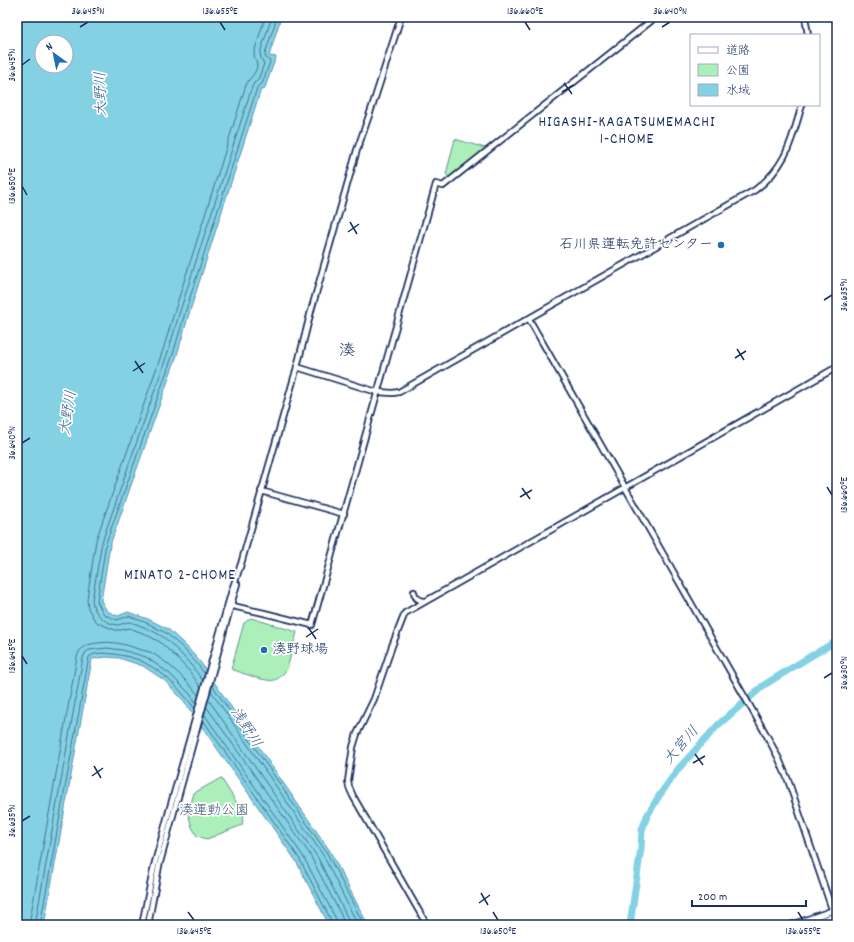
<svg xmlns="http://www.w3.org/2000/svg" width="854" height="942" font-family="Dekko,'Klee One',sans-serif">
  <style>
    .green { fill: #abf0ba; stroke: #63908c }
    .water { fill: #83d1e2; stroke: #5990ad; fill-rule: evenodd }
    .lines { fill: none; stroke-linecap: round; stroke-linejoin: round }
    .shore { stroke: #457093; stroke-width: 1 }
    .river { stroke: #83d1e2; stroke-width: 7 }
    .tertiary-casing { stroke: #1b2f5e; stroke-width: 8 }
    .secondary-casing { stroke: #1b2f5e; stroke-width: 8 }
    .tertiary { stroke: #fff; stroke-width: 4.5 }
    .secondary { stroke: #fff; stroke-width: 5 }
    .ticks { fill: none; stroke: #1b2f5e; stroke-width: 1.5 }
    .poi-dot { fill: #1f6fb2; stroke: #fff; stroke-width: 1.5 }
    .labels { text-anchor: middle; dominant-baseline: central; stroke-width: 3.5; stroke-linejoin: round; paint-order: stroke }
    .poi-label { font-size: 14px; fill: #1b2f5e; stroke: #fff; text-anchor: end }
    .park-label { font-size: 14px; fill: #3f5f75; stroke: #fff }
    .water-label { font-size: 15px; font-style: italic; fill: #3a6086; stroke: #fff }
    .neighbourhood-label { font-size: 15px; letter-spacing: 1px; fill: #1b2f5e; stroke: #fff }
    .quarter-label { font-size: 16px; fill: #1b2f5e; stroke: #fff }
    .neatline { fill: none; stroke: #1b2f5e; stroke-width: 1.5 }
    .ticks-label { font-size: 10px; text-anchor: middle; fill: #1b2f5e }
  </style>
  <rect width="100%" height="100%" fill="#fff"/>
  <filter id="ink" filterUnits="userSpaceOnUse"><feTurbulence type="fractalNoise" baseFrequency=".025" numOctaves="2"/><feDisplacementMap in="SourceGraphic" scale="8" xChannelSelector="R" yChannelSelector="G"/><feConvolveMatrix kernelMatrix="1 2 1 2 8 2 1 2 1" color-interpolation-filters="sRGB"/></filter>
  <g filter="url(#ink)">
    <g class="green">
      <path d="M455 139 485 148V150L449 178 446 174Z"/>
      <path d="M251 618 297 632 287 669C284 673 280 678 275 680 267 683 240 672 231 669L244 623Z"/>
      <path d="M221 778 244 814 242 825 207 839 197 836 192 827 188 814 194 793Z"/>
    </g>
    <path class="water" d="M17 17H281L269 56 276 57 264 90 261 89 189 314 177 355 110 545 101 601 107 611 118 616 128 612 148 619 168 629 186 646 201 663 330 851 368 925H329L296 861 183 700 164 680 143 666 119 658 106 657 92 659 44 925H17ZM42 42H66V66H42Z"/>
    <g class="lines">
      <g class="shore">
        <path d="M205 674 198 665 184 649 166 633 147 623 129 616 117 620 105 615 103 613 97 601 106 543 173 354 185 313 257 88 258 86 262 84 270 62 269 60 266 58 265 54 277 17"/>
        <path d="M203 681C194 668 184 656 172 645 169 642 166 639 163 637 158 633 134 622 129 622 125 622 121 625 117 625 104 623 93 613 92 600L102 542 168 352 180 311 252 87 254 83 258 80 264 64 261 58 260 53 272 17"/>
        <path d="M212 685 327 853 364 925"/>
        <path d="M201 688 190 672 176 657 160 642 143 633 129 628 121 630H115L98 623 94 619 88 608 87 599 96 540 163 350 175 310 246 85C249 78 257 73 257 65 257 61 254 59 254 53L265 17"/>
        <path d="M211 691 323 855 358 925"/>
        <path d="M208 699 318 858 351 925"/>
        <path d="M206 706 309 853 342 917 343 925"/>
        <path d="M204 714 303 856 336 919 337 925"/>
        <path d="M203 720 299 858 332 922V925"/>
        <path d="M29 925 77 657C80 646 88 644 98 643 112 641 125 644 138 649 142 650 146 651 150 652 167 661 187 680 199 696"/>
        <path d="M35 925 83 658 85 653 89 650 107 648 122 650 146 657 170 674 190 694 196 703"/>
        <path d="M40 925 89 657C94 652 105 653 113 654 122 655 137 658 145 663 165 673 182 691 195 709"/>
      </g>
      <path class="river" d="M630 925 641 848 642 830 647 816 659 796 679 768 718 725 764 685 811 656 837 641"/>
      <g class="tertiary-casing">
        <g id="tertiary">
          <path d="M805 17 808 35"/>
          <path d="M529 319 767 736 779 759 788 780 837 924"/>
          <path d="M297 367 377 392 393 393 399 392 755 190C787 166 791 141 802 105"/>
          <path d="M261 491 344 514"/>
          <path d="M414 592C415 598 419 601 425 601"/>
          <path d="M228 605 264 613 312 625 436 184 443 186 656 17"/>
          <path d="M142 925 154 866 171 804 232 590 241 564 297 367 311 311 357 150 372 107 401 17"/>
          <path d="M148 925 159 866 231 605 237 584"/>
          <path d="M427 925 353 796 349 787 348 781 353 747 357 734 374 699 392 646 405 613 837 367"/>
        </g>
      </g>
      <g class="secondary-casing">
        <g id="secondary">
          <path d="M791 925 837 909"/>
          <path d="M808 925 837 915"/>
        </g>
      </g>
      <use href="#tertiary" class="tertiary"/>
      <use href="#secondary" class="secondary"/>
    </g>
  </g>
  <path class="ticks" d="M220 22 225 30M525 22 530 30M80 27 88 22M662 27 670 22M22 65 30 59M564 83 572 94M562 92 574 85M22 186 27 195M350 222 357 234M348 232 359 224M824 300 832 295M737 349 744 360M735 358 746 351M135 361 143 373M133 371 145 363M22 443 30 438M827 487 832 495M522 488 530 499M520 497 532 490M308 627 316 639M306 637 318 629M22 656 27 664M824 678 832 673M695 754 703 765M693 763 705 756M94 766 101 778M92 776 103 768M22 821 30 816M481 893 488 905M479 903 490 895M188 912 194 920M493 912 498 920M798 912 803 920"/>
  <g class="poi-dot">
    <circle cx="721" cy="245" r="4"/>
    <circle cx="264" cy="650" r="4"/>
  </g>
  <g class="labels">
    <g class="poi-label">
      <text x="713" y="245">石川県運転免許センター</text>
      <text x="272" y="650" text-anchor="start">湊野球場</text>
    </g>
    <g class="park-label">
      <text x="214" y="811">湊運動公園</text>
    </g>
    <g class="water-label">
      <text transform="translate(102 94) rotate(-91)">大野川</text>
      <text transform="translate(69 413) rotate(-81)">大野川</text>
      <text transform="translate(245 728) rotate(57)">浅野川</text>
      <text transform="translate(682 746) rotate(-49)">大宮川</text>
    </g>
    <g class="neighbourhood-label">
      <text x="627" y="123">HIGASHI-KAGATSUMEMACHI<tspan x="627" dy="17">1-CHOME</tspan></text>
      <text x="180" y="576">MINATO 2-CHOME</text>
    </g>
    <g class="quarter-label">
      <text x="347" y="351">湊</text>
    </g>
  </g>
  <rect width="854" height="942" fill="none" stroke="#fff" stroke-width="44"/>
  <rect x="690" y="34" width="130" height="72" fill="#ffffff" stroke="#a4acbf"/>
  <rect x="698" y="47" width="20" height="6" fill="#ffffff" stroke="#a4acbf"/>
  <text x="726" y="54" font-size="12" fill="#1b2f5e">道路</text>
  <rect x="698" y="64" width="20" height="12" fill="#abf0ba" stroke="#a4acbf"/>
  <text x="726" y="74" font-size="12" fill="#1b2f5e">公園</text>
  <rect x="698" y="84" width="20" height="12" fill="#83d1e2" stroke="#a4acbf"/>
  <text x="726" y="94" font-size="12" fill="#1b2f5e">水域</text>
  <g transform="translate(54 54) rotate(327)"><circle r="19" fill="#ffffff" stroke="#a4acbf"/>
  <path d="M0-3L7 15L0 10L-7 15Z" fill="#1f6fb2"/>
  <text y="-6" font-size="11" font-weight="bold" text-anchor="middle" fill="#1b2f5e">N</text>
  </g>
  <path d="M692 900v6h114v-6" fill="none" stroke="#1b2f5e" stroke-width="2"/>
  <text x="698" y="900" font-size="12" fill="#1b2f5e" stroke="#ffffff" stroke-width="3" paint-order="stroke">200 m</text>
  <rect x="22" y="22" width="810" height="898" class="neatline"/>
  <g class="ticks-label">
    <text x="88" y="14">36.645°N</text>
    <text x="220" y="14">136.655°E</text>
    <text x="525" y="14">136.660°E</text>
    <text x="670" y="14">36.640°N</text>
    <text transform="translate(11 65) rotate(-90)" y="4">36.645°N</text>
    <text transform="translate(11 186) rotate(-90)" y="4">136.650°E</text>
    <text transform="translate(843 295) rotate(-90)" y="4">36.635°N</text>
    <text transform="translate(11 443) rotate(-90)" y="4">36.640°N</text>
    <text transform="translate(843 495) rotate(-90)" y="4">136.660°E</text>
    <text transform="translate(11 656) rotate(-90)" y="4">136.645°E</text>
    <text transform="translate(843 673) rotate(-90)" y="4">36.630°N</text>
    <text transform="translate(11 821) rotate(-90)" y="4">36.635°N</text>
    <text x="194" y="934">136.645°E</text>
    <text x="498" y="934">136.650°E</text>
    <text x="803" y="934">136.655°E</text>
  </g>
</svg>
